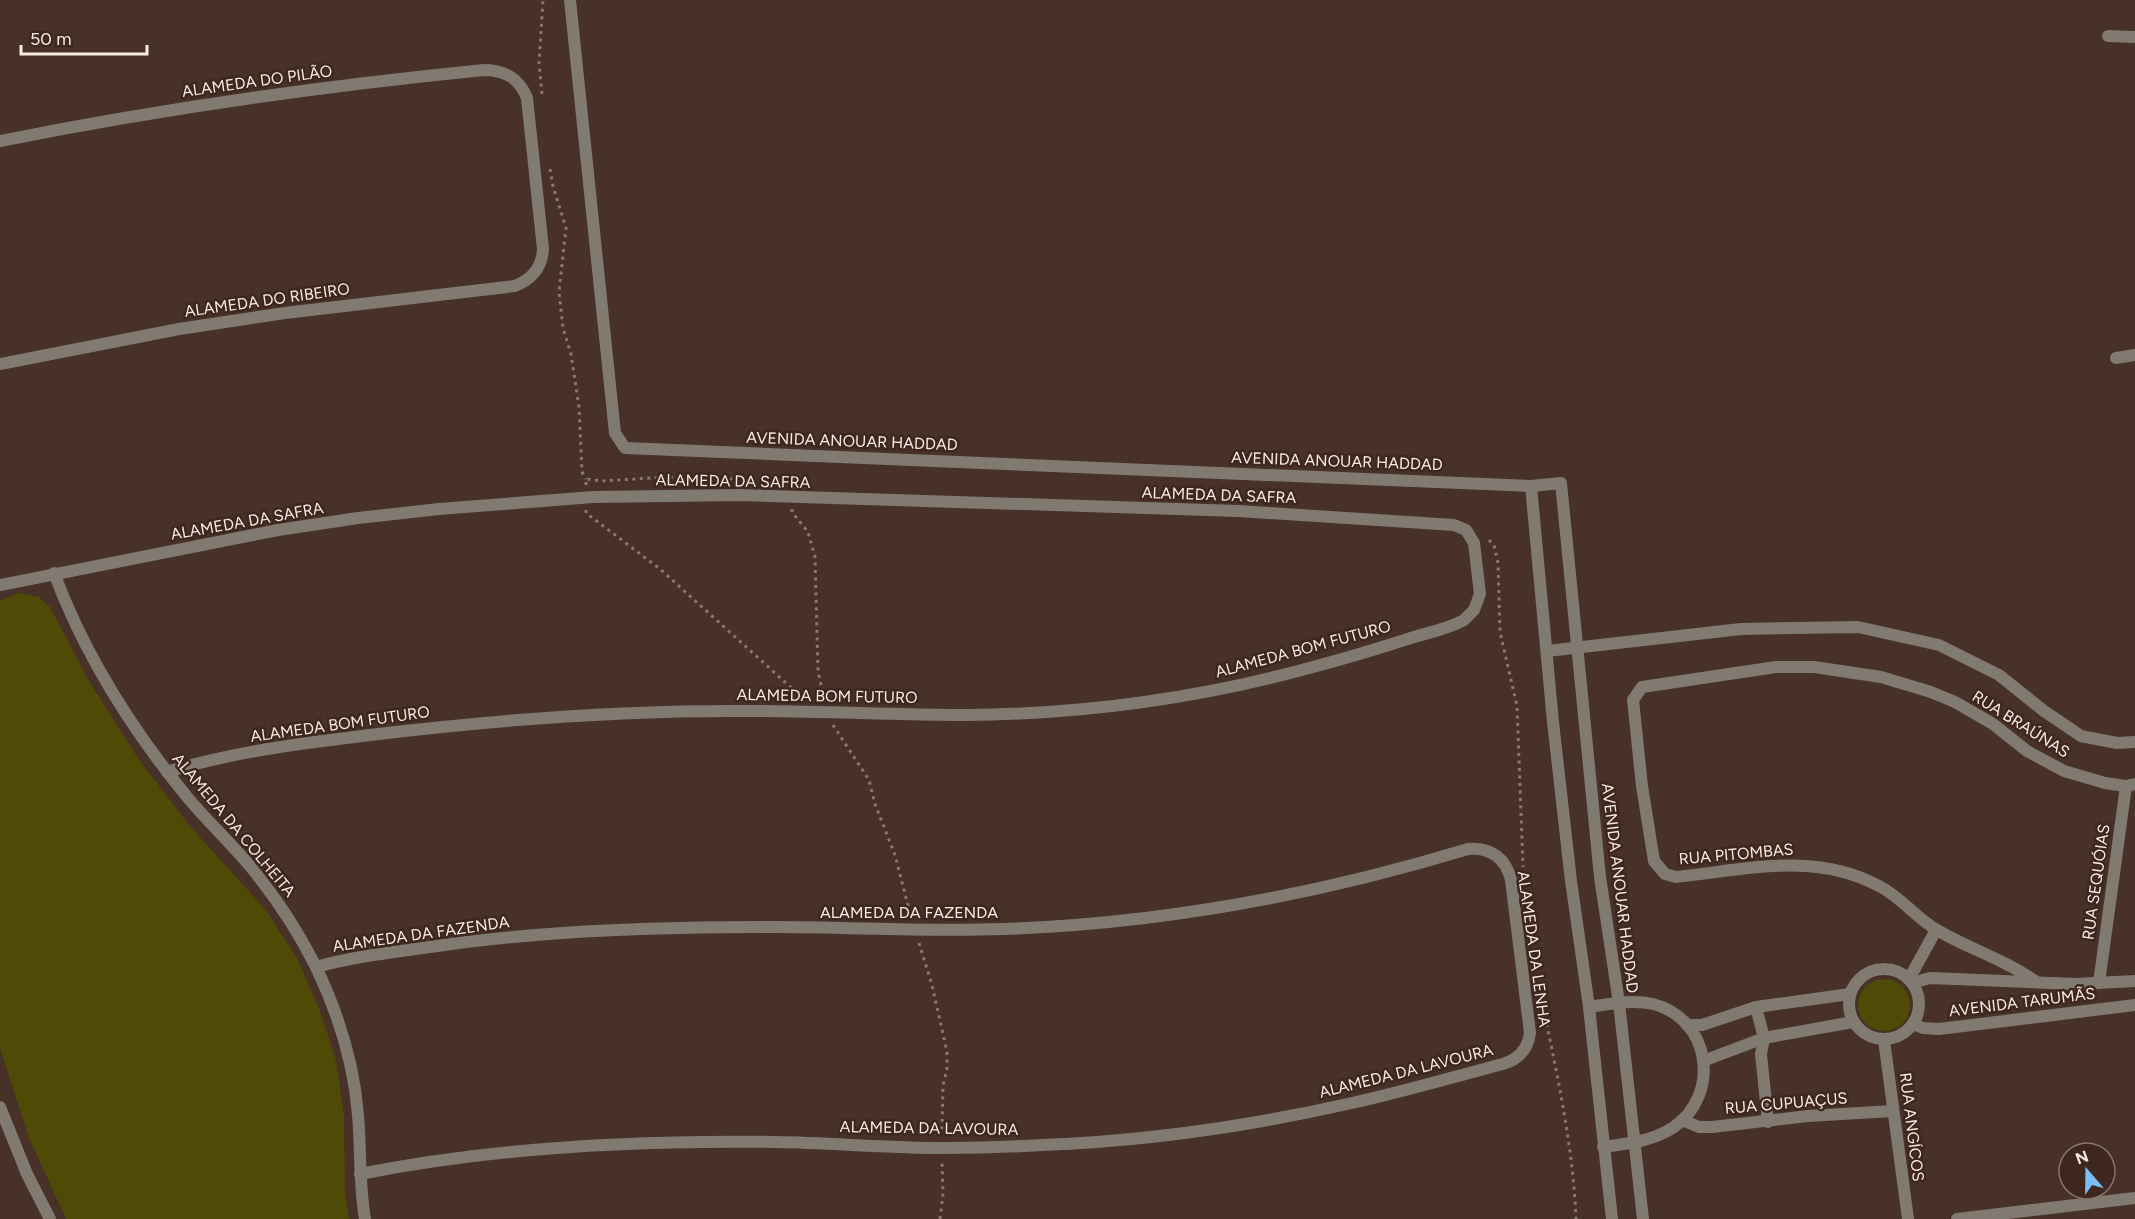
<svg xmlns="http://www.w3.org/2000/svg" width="2135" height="1219" font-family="Figtree,sans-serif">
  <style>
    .green { fill: #4f4a05 }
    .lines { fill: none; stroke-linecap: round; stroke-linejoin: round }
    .path { stroke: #8c7870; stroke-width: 3; stroke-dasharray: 3 4.5; stroke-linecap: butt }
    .street { stroke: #817a71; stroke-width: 12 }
    .labels { text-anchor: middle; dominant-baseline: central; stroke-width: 5; stroke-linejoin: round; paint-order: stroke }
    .street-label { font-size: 16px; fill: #fbebe6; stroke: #3d271e }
  </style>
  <rect width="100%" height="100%" fill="#473128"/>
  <g class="green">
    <path d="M17 593 39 597 50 607 89 681 138 758 189 825 265 909 296 956 319 1008 336 1060 344 1115 345 1191 349 1219H66L29 1138 0 1048V601Z"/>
    <circle cx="1884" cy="1005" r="26"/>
  </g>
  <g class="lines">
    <g class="path">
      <path d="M542 94 539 63 543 0"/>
      <path d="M550 169 553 186 566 228 559 292 563 328 571 354 579 407 582 472 586 479"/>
      <path d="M586 485V479L602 481 668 477 732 479"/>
      <path d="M792 509V512L808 532 815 557 818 671 824 699"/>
      <path d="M586 510V513L660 569 796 692 806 698"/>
      <path d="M1489 540 1494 545 1498 563 1500 632 1517 706 1523 867"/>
      <path d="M833 725 869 780 875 804 895 855 911 917"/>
      <path d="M919 943 932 985 947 1052V1069L943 1085 942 1133"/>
      <path d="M1542 1002C1557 1073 1573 1146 1576 1219"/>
      <path d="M940 1219 943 1194 942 1161"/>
    </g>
    <g class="street">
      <path d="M570 0 615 433 625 448 1531 486 1561 483 1600 877 1619 1003 1643 1219"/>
      <path d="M2108 36 2135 37"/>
      <path d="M0 141C160 109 322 86 484 70 505 70 519 78 527 98L543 249C542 268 532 279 515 286L285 313 179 329 0 364"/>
      <path d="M2116 358 2135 355"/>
      <path d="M1531 486 1553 722 1571 881 1589 1007 1612 1219"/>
      <path d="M54 573C85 656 132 730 188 798 207 821 230 842 249 865 275 896 298 931 316 967 338 1013 354 1064 358 1115 361 1150 359 1185 365 1219"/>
      <path d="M0 585 278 530 358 518 439 509 593 497 741 495 1238 511 1454 525 1466 530 1474 543 1480 594 1474 610 1464 620C1448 629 1430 632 1414 637 1380 648 1347 658 1313 667 1200 698 1083 714 967 715 895 715 822 711 749 711 629 710 507 719 387 733 314 742 238 750 167 772"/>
      <path d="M1547 651 1741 629 1858 627 1939 645 1999 675 2044 711 2081 736 2117 743 2135 742"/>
      <path d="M316 967C355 956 396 952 437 946 548 930 662 927 775 927 851 927 927 932 1003 929 1161 924 1316 895 1468 849 1490 847 1506 858 1511 880L1530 1033C1528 1049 1519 1059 1503 1064 1453 1077 1402 1092 1352 1103 1250 1126 1146 1141 1042 1145 1009 1147 976 1148 943 1148 888 1148 832 1143 776 1142 639 1140 495 1147 360 1174"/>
      <circle cx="1884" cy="1004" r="35"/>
      <path d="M1909 979 1936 930"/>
      <path d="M2035 981C2004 959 1969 949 1937 930 1916 918 1901 897 1879 886 1815 851 1745 870 1676 877L1665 874 1654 861 1642 786 1633 700 1642 687 1776 667H1814L1881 677 1931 692 1955 702 1993 724 2027 751 2064 771 2105 783 2126 786 2135 784"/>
      <path d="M1912 983 1930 978 2075 984 2135 981"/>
      <path d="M2099 983 2126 786"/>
      <path d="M1589 1007C1609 1004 1633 999 1653 1004 1711 1019 1721 1094 1674 1127 1653 1141 1627 1144 1603 1147"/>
      <path d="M1756 1007 1764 1038 1761 1054 1768 1122"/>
      <path d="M1913 1024 1923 1028 1939 1029 2135 1005"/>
      <path d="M1687 1025H1702L1756 1007 1850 994"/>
      <path d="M1884 1040 1908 1219"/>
      <path d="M1703 1061 1764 1038 1853 1022"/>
      <path d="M0 1107 27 1174 50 1219"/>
      <path d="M1682 1120 1699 1127H1712L1808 1116 1893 1111"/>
      <path d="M1957 1219 2135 1198"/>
    </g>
  </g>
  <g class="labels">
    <g class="street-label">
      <text transform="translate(257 81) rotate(-8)">ALAMEDA DO PILÃO</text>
      <text transform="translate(267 300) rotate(-8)">ALAMEDA DO RIBEIRO</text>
      <text transform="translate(852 441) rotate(2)">AVENIDA ANOUAR HADDAD</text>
      <text transform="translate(1337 461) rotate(2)">AVENIDA ANOUAR HADDAD</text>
      <text transform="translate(733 481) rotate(1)">ALAMEDA DA SAFRA</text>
      <text transform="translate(1219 495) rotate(2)">ALAMEDA DA SAFRA</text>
      <text transform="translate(247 521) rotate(-10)">ALAMEDA DA SAFRA</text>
      <text transform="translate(1303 649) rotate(-15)">ALAMEDA BOM FUTURO</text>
      <text transform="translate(827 696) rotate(1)">ALAMEDA BOM FUTURO</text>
      <text transform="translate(340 724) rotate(-8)">ALAMEDA BOM FUTURO</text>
      <text transform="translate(2021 724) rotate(32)">RUA BRAÚNAS</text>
      <text transform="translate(234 825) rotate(50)">ALAMEDA DA COLHEITA</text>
      <text transform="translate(1736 854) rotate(-5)">RUA PITOMBAS</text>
      <text transform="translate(2096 882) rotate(-82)">RUA SEQUÓIAS</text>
      <text transform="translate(1620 888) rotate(83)">AVENIDA ANOUAR HADDAD</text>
      <text x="909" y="912">ALAMEDA DA FAZENDA</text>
      <text transform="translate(421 934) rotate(-8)">ALAMEDA DA FAZENDA</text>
      <text transform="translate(1534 949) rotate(82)">ALAMEDA DA LENHA</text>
      <text transform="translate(2022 1002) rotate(-7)">AVENIDA TARUMÃS</text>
      <text transform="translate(1406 1071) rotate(-14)">ALAMEDA DA LAVOURA</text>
      <text transform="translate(1786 1103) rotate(-5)">RUA CUPUAÇUS</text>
      <text transform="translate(1912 1127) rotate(83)">RUA ANGÍCOS</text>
      <text transform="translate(929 1128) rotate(1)">ALAMEDA DA LAVOURA</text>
    </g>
  </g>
  <g transform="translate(2087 1171) rotate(340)"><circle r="28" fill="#3d271e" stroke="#89756e" stroke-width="1.5"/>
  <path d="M0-4.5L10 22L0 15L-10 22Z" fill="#7cbef9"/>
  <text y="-9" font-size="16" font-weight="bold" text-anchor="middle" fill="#fbebe6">N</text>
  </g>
  <path d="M21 45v9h126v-9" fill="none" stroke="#fbebe6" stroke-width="3"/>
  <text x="30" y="45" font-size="18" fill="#fbebe6" stroke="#3d271e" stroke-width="4.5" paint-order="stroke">50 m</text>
</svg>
